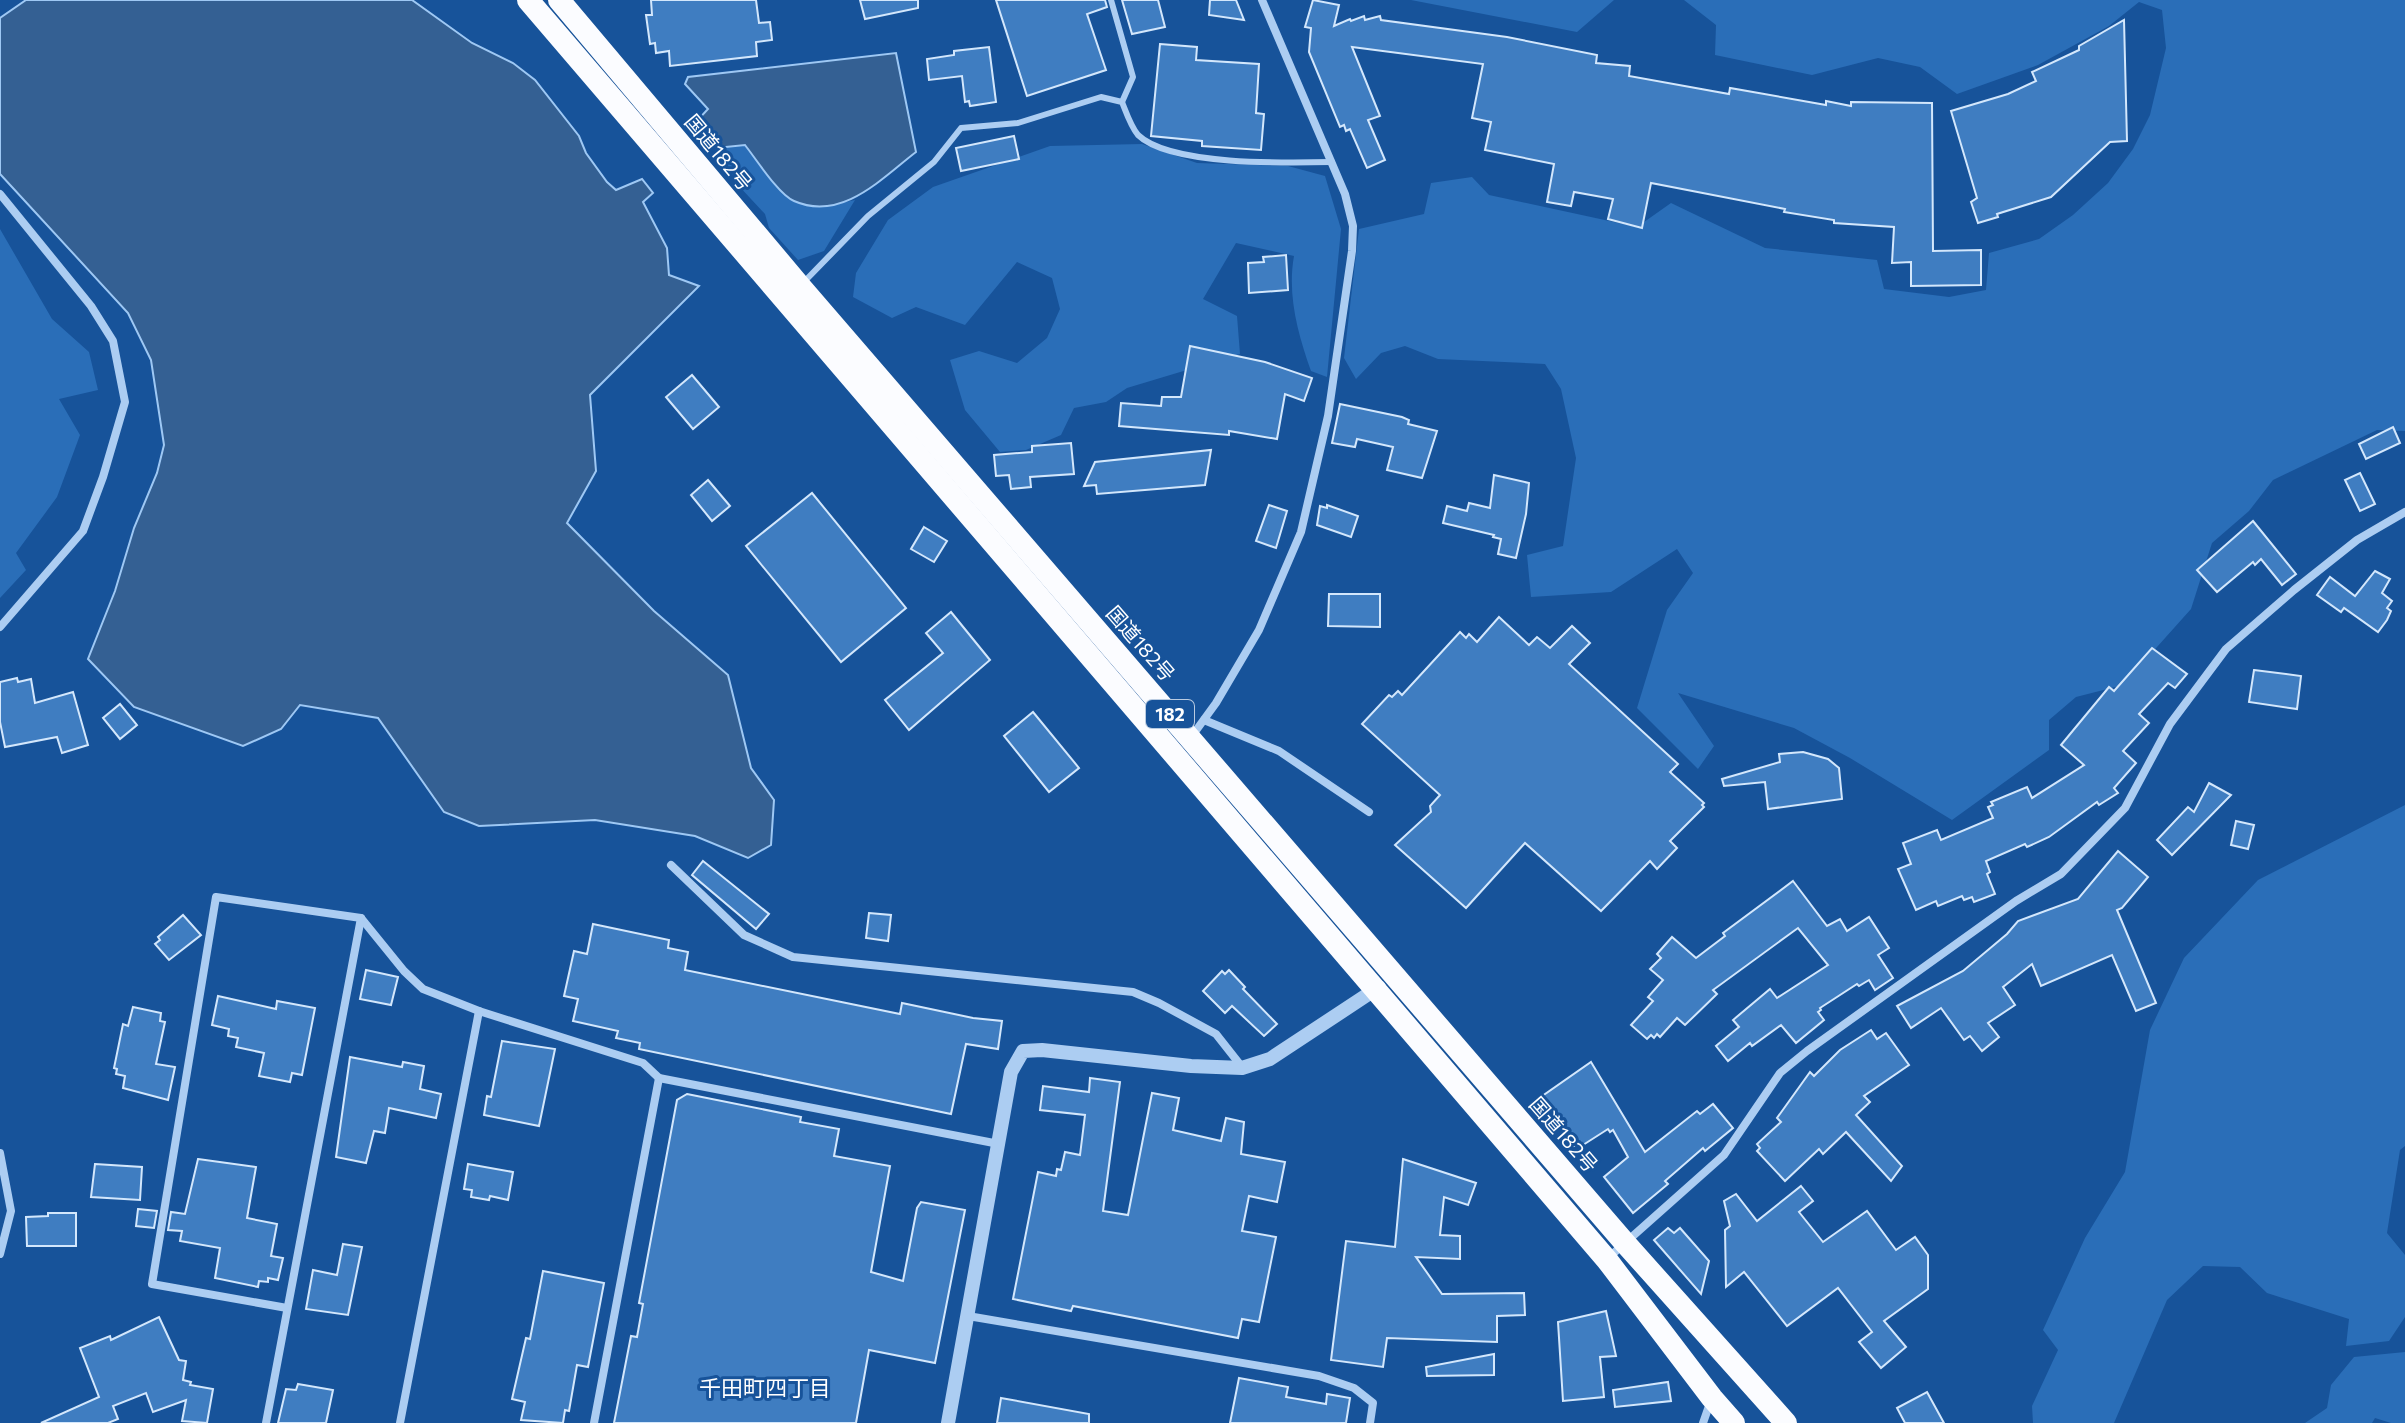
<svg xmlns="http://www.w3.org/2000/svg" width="2405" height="1423" font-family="Commissioner,'Noto Sans JP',sans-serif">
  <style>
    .green { fill: #2a6eb8 }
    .water { fill: #346093; stroke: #9ec8f4; stroke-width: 2 }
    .building { fill: #3f7dc1; stroke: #d3e7fc; stroke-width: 2 }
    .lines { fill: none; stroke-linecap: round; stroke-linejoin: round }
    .service { stroke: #accdf2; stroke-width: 6 }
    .minor { stroke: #accdf2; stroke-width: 8 }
    .tertiary { stroke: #accdf2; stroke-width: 14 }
    .trunk { stroke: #fbfcff; stroke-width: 22 }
    .labels { text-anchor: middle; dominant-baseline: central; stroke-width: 6; stroke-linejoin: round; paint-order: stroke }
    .shield { fill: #17539a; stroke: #b9cbe1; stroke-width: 2 }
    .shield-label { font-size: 18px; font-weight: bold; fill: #fff }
    .street-label { font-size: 20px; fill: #fff; stroke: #17539a }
    .neighbourhood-label { font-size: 22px; fill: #fff; stroke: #17539a }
  </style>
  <rect width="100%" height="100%" fill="#17539a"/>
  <g class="green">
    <path d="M1411 0H1614L1577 32Z"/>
    <path d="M1684 0H2405V431L2377 430 2273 480 2249 511 2212 543 2191 609 2123 685 2076 697 2049 720V750L1952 820 1850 758 1794 728 1678 693 1714 746 1698 769 1637 708 1667 610 1693 573 1677 549 1611 592 1531 597 1527 555 1563 546 1576 458 1561 389 1545 364 1438 359 1405 346 1381 353 1356 379 1344 358 1359 229 1424 214 1431 183 1472 177 1489 195 1637 227 1671 203 1765 248 1877 260 1884 289 1949 297 1986 290 1989 253 2039 239 2073 215 2108 183 2133 149 2150 115 2166 48 2162 10 2139 2 2109 26 2038 65 1957 94 1920 67 1878 58 1812 75 1715 55 1716 25Z"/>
    <path d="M1142 144 1197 163 1288 166 1325 176 1341 229 1327 377 1311 371C1298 334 1287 295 1294 256L1236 243 1203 299 1237 316 1240 354 1127 388 1106 402 1074 408 1061 435 1026 450 1000 452 965 410 950 360 979 351 1017 363 1047 338 1060 309 1052 278 1017 262 965 325 916 307 892 318 853 297 856 273 888 220 933 187 1050 146Z"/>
    <path d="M745 145C779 187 795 215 855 200L824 251 798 260 769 228 765 214 725 171 715 151 716 148Z"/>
    <path d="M0 229 52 319 89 352 98 390 59 399 80 435 57 497 16 553 26 570 0 598Z"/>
    <path d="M2405 805V1146L2400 1150 2387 1233 2405 1255V1317L2389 1341 2346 1346 2349 1319 2267 1293 2240 1267 2203 1266 2167 1300 2114 1423H2033L2032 1406 2058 1350 2043 1330 2085 1238 2125 1172 2150 1030 2184 958 2258 880Z"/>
    <path d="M2405 1352V1423H2391L2375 1418 2372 1423H2305L2327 1408 2331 1385 2354 1357Z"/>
  </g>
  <g class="water">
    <path d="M26 0H412L472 43 513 63 535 80 579 136 586 153 607 182 616 190 642 179 653 193 643 202 667 248 669 275 699 286 590 395 596 471 567 523 654 611 728 675 751 768 774 800 771 845 748 858 695 836 595 820 479 826 444 812 378 718 300 705 281 729 243 746 134 707 88 659 115 591 134 528 157 473 164 445 151 360 128 313 0 174V18Z"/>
    <path d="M896 53 916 152C882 178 842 222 794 201 779 195 756 159 745 145L716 148 695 123 708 109 685 84 688 77Z"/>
  </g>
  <g class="building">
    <path d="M651 0H756L759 23 770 22 772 40 756 42 757 56 670 66 669 51 656 53 655 43 650 44 646 15H652Z"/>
    <path d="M860 0H918V8L865 19Z"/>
    <path d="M996 0H1105L1107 7 1087 14 1106 70 1027 96Z"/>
    <path d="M1122 0H1158L1165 27 1132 34Z"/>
    <path d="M1210 0H1236L1244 20 1209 15Z"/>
    <path d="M1313 0 1339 5 1334 26 1350 19 1351 21 1364 16 1365 20 1380 16 1381 20 1507 37 1597 55 1596 63 1630 66 1629 76 1729 94 1730 88 1826 105V101L1851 106V102L1932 103 1933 251 1981 250V285L1911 286V262L1892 263 1894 227 1834 223V220L1784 212 1785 209 1651 183 1642 228 1608 219 1613 199 1574 192 1571 206 1547 202 1554 164 1485 150 1491 122 1472 118 1483 64 1352 47 1380 116 1368 120 1385 160 1367 168 1350 129 1346 131 1344 125 1340 127 1309 52 1311 28 1305 27Z"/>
    <path d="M2124 20 2127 141 2110 142 2051 197 1997 214 1998 217 1978 223 1971 202 1977 198 1951 111 2008 94 2036 81 2032 72 2079 50V46Z"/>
    <path d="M1160 44 1197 47 1196 60 1259 64 1256 113 1264 114 1261 150 1202 146V141L1151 136Z"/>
    <path d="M989 47 996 102 970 106 969 101 965 102 962 76 929 80 927 59 954 55V51Z"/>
    <path d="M1014 136 1019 159 961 171 956 148Z"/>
    <path d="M1286 255 1288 290 1249 293 1248 263 1264 262 1263 257Z"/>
    <path d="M1190 346 1265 362 1312 378 1304 401 1285 394 1277 439 1229 431V435L1119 426 1121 403 1161 406 1162 397H1181Z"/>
    <path d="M692 375 719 407 693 429 666 397Z"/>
    <path d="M1340 404 1402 417 1409 420 1408 424 1437 431 1422 478 1387 470 1393 447 1357 439 1355 447 1332 443Z"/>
    <path d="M2393 427 2400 443 2366 459 2359 444Z"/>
    <path d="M1071 443 1074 474 1030 477 1031 487 1011 489 1009 475 996 476 994 455 1032 452V446Z"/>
    <path d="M1211 450 1205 485 1097 494 1096 485 1084 486 1095 462Z"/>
    <path d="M2360 473 2375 504 2360 511 2345 480Z"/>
    <path d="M1494 475 1529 483 1526 514 1516 558 1498 554 1501 539 1493 537 1494 535 1443 523 1447 506 1467 511 1469 503 1490 508Z"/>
    <path d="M708 480 730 506 712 521 691 495Z"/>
    <path d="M812 493 906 608 841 662 746 546Z"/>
    <path d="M1269 505 1287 511 1276 548 1256 541Z"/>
    <path d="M1327 505 1358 516 1351 537 1317 525 1320 506 1327 508Z"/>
    <path d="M2253 521 2296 574 2282 585 2261 559 2255 565 2253 562 2217 592 2197 570Z"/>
    <path d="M924 527 947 541 934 562 911 549Z"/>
    <path d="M2375 571 2390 579 2382 593 2392 601 2387 608 2391 611 2387 620 2378 632 2344 608 2341 612 2317 595 2330 577 2355 596Z"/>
    <path d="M1329 594H1380V627L1328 626Z"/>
    <path d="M951 612 990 660 909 730 885 700 943 653 926 633Z"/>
    <path d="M1499 617 1529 645 1537 637 1550 648 1572 626 1590 643 1569 664 1678 764 1670 772 1704 803 1702 805 1704 807 1670 841 1677 848 1657 869 1650 861 1601 911 1525 843 1466 908 1395 845 1431 812 1430 806 1440 795 1362 724 1389 695 1392 697 1398 691 1402 695 1460 632 1466 638 1469 634 1477 642Z"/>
    <path d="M2152 648 2187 674 2175 688 2168 683 2139 714 2149 723 2123 751 2136 763 2114 788 2118 793 2099 805 2097 802 2049 837 2027 847 2025 844 1986 861 1990 872 1987 874 1995 894 1974 902 1972 897 1964 900 1962 896 1938 906 1936 901 1916 910 1898 869 1911 864 1903 843 1937 830 1941 840 1993 818 1988 807 1993 805 1991 802 2027 787 2032 798 2084 765 2061 745 2109 687 2114 691Z"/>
    <path d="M2254 670 2301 676 2297 709 2249 702Z"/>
    <path d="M17 678 18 682 31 679 35 703 73 692 88 745 62 753 57 737 5 747 0 722V682Z"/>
    <path d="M120 704 137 725 120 739 103 718Z"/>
    <path d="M1033 712 1079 768 1049 792 1004 736Z"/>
    <path d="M1803 752 1828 759 1839 768 1842 799 1768 809 1765 782 1724 786 1722 779 1780 762 1779 754Z"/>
    <path d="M2209 783 2231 795 2172 855 2157 840 2188 807 2194 812Z"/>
    <path d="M2236 821 2254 825 2248 849 2231 845Z"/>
    <path d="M2118 851 2148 877 2122 908 2117 910 2156 1003 2136 1011 2112 955 2041 986 2032 964 2003 987 2015 1005 1988 1023 1999 1037 1982 1051 1970 1036 1964 1040 1941 1008 1911 1028 1897 1006 1963 971 2007 934 2018 921 2078 899Z"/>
    <path d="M703 861 769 914 756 929 692 875Z"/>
    <path d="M1793 881 1827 926 1840 919 1847 931 1869 917 1889 948 1878 955 1893 978 1875 990 1869 980 1859 986 1857 984 1820 1008 1821 1010 1818 1012 1824 1020 1796 1043 1781 1025 1752 1046 1750 1043 1728 1061 1716 1046 1739 1027 1733 1020 1770 989 1777 998 1828 965 1798 928 1713 990 1717 994 1685 1025 1677 1018 1660 1037 1657 1034 1654 1038 1651 1035 1647 1039 1631 1025 1653 1001 1648 997 1663 980 1650 969 1661 958 1657 954 1672 937 1696 958 1725 936 1723 933Z"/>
    <path d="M869 913 891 915 888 941 866 938Z"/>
    <path d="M183 915 201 935 169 960 155 944 160 940 158 937Z"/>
    <path d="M593 924 669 940 668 948 688 952 685 970 900 1014 902 1003 973 1018 1002 1021 998 1049 966 1044 951 1114 639 1049 640 1043 616 1038 618 1031 573 1021 578 999 564 996 574 951 587 954Z"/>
    <path d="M366 970 398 977 391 1005 360 999Z"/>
    <path d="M1229 970 1245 987 1243 989 1277 1024 1264 1036 1232 1006 1225 1013 1203 991 1222 971 1225 974Z"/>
    <path d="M218 996 276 1009 277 1001 315 1008 302 1075 292 1073 290 1082 259 1076 264 1053 236 1047 238 1038 228 1036 229 1029 212 1025Z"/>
    <path d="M133 1007 161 1013 160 1021 165 1022 156 1064 175 1067 168 1100 123 1088 125 1076 116 1074 117 1069 114 1068 123 1024 128 1026Z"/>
    <path d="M1871 1030 1877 1039 1886 1033 1909 1065 1864 1096 1870 1102 1856 1115 1902 1166 1891 1181 1846 1132 1823 1154 1819 1149 1785 1181 1757 1151 1760 1148 1757 1144 1781 1122 1777 1118 1810 1072 1814 1076 1840 1050Z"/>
    <path d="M502 1041 555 1049 539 1126 484 1115 487 1096 491 1097Z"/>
    <path d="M350 1057 402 1067 403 1062 424 1066 420 1089 441 1094 436 1118 389 1108 385 1133 374 1131 366 1163 336 1157Z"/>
    <path d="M1591 1062 1645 1152 1697 1111 1700 1114 1713 1104 1733 1128 1705 1151 1703 1148 1665 1181 1668 1184 1633 1213 1604 1177 1628 1157 1613 1130 1610 1132 1608 1129 1583 1145 1581 1142 1574 1146 1538 1099Z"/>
    <path d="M1090 1078 1120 1082 1103 1211 1128 1215 1152 1093 1179 1098 1173 1130 1221 1141 1226 1118 1244 1122 1241 1154 1285 1162 1277 1202 1249 1196 1242 1231 1276 1237 1259 1322 1242 1319 1238 1338 1073 1306 1071 1311 1013 1299 1038 1172 1056 1176 1057 1169 1061 1170 1065 1152 1080 1155 1085 1115 1040 1110 1043 1086 1089 1092Z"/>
    <path d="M687 1094 801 1117 800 1122 839 1129 834 1156 890 1166 871 1272 903 1281 917 1208 921 1202 965 1210 935 1363 869 1350 856 1423H614L631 1336 637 1337 643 1304 639 1303 677 1100Z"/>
    <path d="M198 1159 256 1167 247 1218 277 1224 271 1256 283 1258 278 1280 268 1278V1282L259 1281 258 1287 215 1278 220 1248 180 1241 182 1231 168 1230 171 1212 185 1214Z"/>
    <path d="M1403 1159 1476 1183 1468 1205 1444 1197 1440 1235 1460 1236V1259L1416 1257 1442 1294 1524 1293 1525 1315 1497 1316V1342L1387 1338 1383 1367 1331 1360 1346 1241 1395 1247Z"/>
    <path d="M95 1164 142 1167 140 1200 91 1197Z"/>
    <path d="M468 1164 513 1172 508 1200 490 1196 489 1200 471 1197 472 1190 464 1189Z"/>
    <path d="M1801 1186 1813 1201 1799 1212 1823 1242 1867 1211 1896 1250 1915 1237 1928 1255V1289L1884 1321 1906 1347 1881 1368 1859 1342 1872 1332 1838 1288 1787 1326 1744 1272 1726 1287 1725 1230 1730 1226 1724 1201 1736 1194 1757 1221Z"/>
    <path d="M138 1209 157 1211 154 1228 136 1226Z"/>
    <path d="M48 1213H76V1246H27L26 1217 48 1216Z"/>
    <path d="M1668 1228 1674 1233 1680 1228 1709 1261 1701 1294 1654 1240Z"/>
    <path d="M343 1244 362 1247 348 1315 306 1309 313 1270 337 1275Z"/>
    <path d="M543 1271 604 1283 588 1367 577 1365 569 1411 565 1410 563 1423 521 1420 525 1402 512 1399 526 1338 530 1339Z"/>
    <path d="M1606 1311 1616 1356 1600 1357 1604 1397 1563 1401 1558 1322Z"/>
    <path d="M159 1317 179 1360 186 1361 183 1380 191 1382 190 1385 213 1389 207 1423 182 1421 186 1400 153 1412 146 1393 113 1406 118 1419 108 1423H41L99 1397 80 1348 110 1336 111 1340Z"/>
    <path d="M1494 1354V1375L1427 1376 1426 1367Z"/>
    <path d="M1239 1378 1288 1387 1286 1397 1326 1404 1327 1394 1350 1398 1346 1423H1230Z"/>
    <path d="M1668 1382 1671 1401 1615 1407 1613 1390Z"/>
    <path d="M298 1384 333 1390 326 1423H278L286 1389 296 1390Z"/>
    <path d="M1927 1392 1944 1423H1905L1897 1408Z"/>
    <path d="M1001 1398 1089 1414V1423H997Z"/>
  </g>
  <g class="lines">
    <g class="service">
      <path d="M1111 0 1133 77 1122 102"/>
      <path d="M802 284 868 216 934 162 961 128 1018 123 1101 97 1122 102C1126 112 1131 127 1138 135 1170 166 1288 163 1332 162"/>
    </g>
    <g class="minor">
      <path d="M0 194 91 306 113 341 125 402 103 477 83 531 0 627"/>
      <path d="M1204 720 1279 751 1369 812"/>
      <path d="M1192 736 1216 703 1259 630 1301 532 1328 416 1352 251 1353 226 1345 194 1262 0"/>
      <path d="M671 865 744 935 793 957 1133 992 1159 1003 1216 1034 1242 1067"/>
      <path d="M0 1153 11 1211 0 1254"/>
      <path d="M1607 1259 1724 1155 1780 1073 1807 1051 2016 901 2061 874 2125 808 2170 724 2226 649 2294 590 2357 540 2405 512"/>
      <path d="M287 1308 152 1284 216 897 361 918 404 971 423 989 479 1011 643 1063 659 1078 999 1144"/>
      <path d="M968 1316 1319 1376 1354 1388 1373 1403 1370 1423"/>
      <path d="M266 1423 361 918"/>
      <path d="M400 1423 479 1011"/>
      <path d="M594 1423 659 1078"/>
      <path d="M1703 1423 1710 1403"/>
    </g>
    <path class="tertiary" d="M948 1423 1011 1072 1023 1051 1042 1050 1191 1066 1242 1068 1270 1059 1379 987"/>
    <g class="trunk">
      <path d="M528 0 1607 1260 1712 1398 1734 1423"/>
      <path d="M559 0 800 286 1625 1243 1786 1423"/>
    </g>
  </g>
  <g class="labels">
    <rect class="shield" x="1146" y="700" width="48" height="28" rx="6"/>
    <g class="shield-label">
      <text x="1170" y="714">182</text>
    </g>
    <g class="street-label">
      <text transform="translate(719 152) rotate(50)">国道182号</text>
      <text transform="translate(1141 643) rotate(49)">国道182号</text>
      <text transform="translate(1564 1134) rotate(49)">国道182号</text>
    </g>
    <g class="neighbourhood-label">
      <text x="765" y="1387">千田町四丁目</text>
    </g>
  </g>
</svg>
